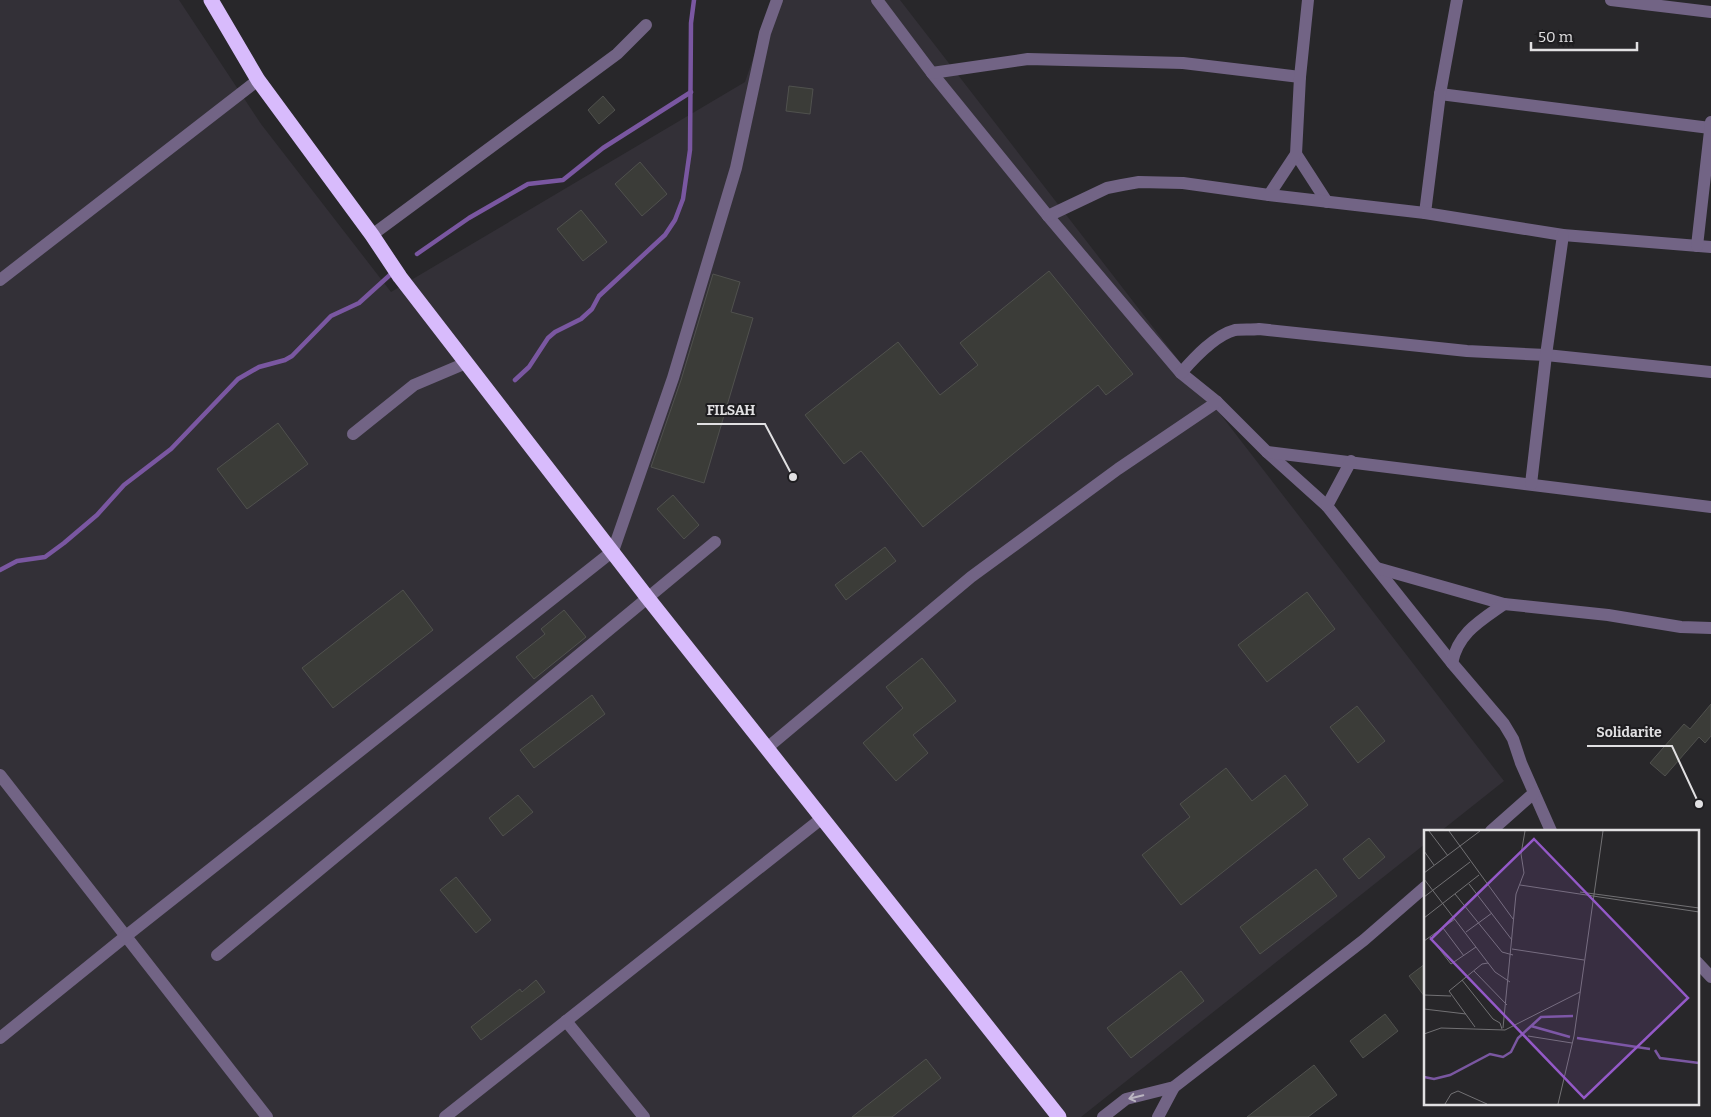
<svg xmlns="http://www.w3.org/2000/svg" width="1711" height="1117" font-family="Bitter,serif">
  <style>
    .built { fill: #333037 }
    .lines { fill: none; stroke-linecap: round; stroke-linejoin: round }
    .stream { stroke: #7a57a1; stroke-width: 4.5 }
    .building { fill: #3b3c38; stroke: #50514e }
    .minor { stroke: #726485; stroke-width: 12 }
    .highway { stroke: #d8bbfc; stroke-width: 15 }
    .oneway { stroke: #bab5c1 }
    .inset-river { fill: none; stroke: #7a57a1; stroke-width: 2.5 }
    .inset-road { fill: none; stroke: #727174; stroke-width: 1 }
    .view { fill: #9459c8; fill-opacity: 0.15; stroke: #9459c8; stroke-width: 2.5 }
    .inset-edge { fill: none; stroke: #e1e0e2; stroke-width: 2.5 }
    .leader { fill: none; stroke: #e1e0e2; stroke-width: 2 }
    .callout-dot { fill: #e1e0e2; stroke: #1e1d20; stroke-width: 2 }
    .callout-label { font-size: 14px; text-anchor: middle; font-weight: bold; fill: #e1e0e2; stroke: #1e1d20; stroke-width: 4; stroke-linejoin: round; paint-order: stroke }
  </style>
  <rect width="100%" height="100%" fill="#28272a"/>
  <path class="built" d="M0 0H179L261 124 391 292 745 82 773 0H900L1504 781 1441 831H1425V844L1081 1117H0Z"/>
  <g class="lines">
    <g class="stream">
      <path d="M417 254 469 218 528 184 563 180 603 148 691 92"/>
      <path d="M515 380 529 367 548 338 555 332 581 319 592 309 599 296 665 235 675 220 683 199 690 150 691 23 694 0"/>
      <path d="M0 570 17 561 45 557 64 543 97 515 124 485 171 449 238 379 259 367 285 360 292 356 331 316 359 303 391 274"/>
    </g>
  </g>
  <g class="building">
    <path d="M789 86 813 89 810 114 786 111Z"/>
    <path d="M603 96 615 110 599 124 588 110Z"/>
    <path d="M640 162 667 194 642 216 615 184Z"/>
    <path d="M581 210 607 242 583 261 557 229Z"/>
    <path d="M1049 271 1133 374 1106 395 1098 385 923 527 861 451 844 464 805 415 898 342 940 395 978 365 960 343Z"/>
    <path d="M713 274 740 282 731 312 753 318 704 483 651 467 681 380Z"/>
    <path d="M278 423 308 464 247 509 217 469Z"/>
    <path d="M673 495 699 525 684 539 657 509Z"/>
    <path d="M885 547 896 561 846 600 835 585Z"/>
    <path d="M403 590 433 630 333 708 302 668Z"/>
    <path d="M1307 592 1335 629 1267 682 1238 645Z"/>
    <path d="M564 610 586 637 534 679 516 657 545 634 541 629Z"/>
    <path d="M922 658 956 701 913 735 928 753 896 781 863 743 903 708 886 687Z"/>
    <path d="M592 695 605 714 534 768 520 750Z"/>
    <path d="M1711 704V736L1705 743 1699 737 1665 776 1650 763 1684 724 1690 729Z"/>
    <path d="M1357 706 1385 741 1358 763 1330 727Z"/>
    <path d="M1226 768 1252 801 1285 775 1308 805 1181 905 1142 855 1190 817 1180 804Z"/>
    <path d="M518 795 533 812 503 836 489 818Z"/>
    <path d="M1369 838 1385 857 1359 879 1343 859Z"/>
    <path d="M1316 869 1337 896 1260 954 1240 927Z"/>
    <path d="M456 877 491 920 476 933 440 890Z"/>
    <path d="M1425 964V997L1409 976Z"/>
    <path d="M1181 971 1204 1001 1131 1058 1107 1028Z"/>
    <path d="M536 980 545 992 481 1040 471 1027 520 989 522 992Z"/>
    <path d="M1385 1014 1398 1031 1363 1058 1350 1041Z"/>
    <path d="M926 1059 941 1078 892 1117H852Z"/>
    <path d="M1314 1065 1337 1095 1308 1117H1247Z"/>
  </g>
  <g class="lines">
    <g class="minor">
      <path d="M877 0 932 73 1048 216 1181 373 1217 402 1267 452 1327 506 1452 663 1504 724 1513 739 1521 763 1551 831"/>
      <path d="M1611 0 1711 12"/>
      <path d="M932 73 1028 59 1183 63 1300 77"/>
      <path d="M1440 94 1710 128"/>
      <path d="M1296 154 1327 202"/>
      <path d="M1269 195 1296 154 1300 77 1308 0"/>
      <path d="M1425 213 1440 94 1457 0"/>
      <path d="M1048 216 1107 188 1122 185 1139 182 1183 183 1269 195 1425 213 1563 235 1711 247"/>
      <path d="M372 235 617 54 646 25"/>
      <path d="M1697 246 1711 122"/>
      <path d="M0 280 258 80"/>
      <path d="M1181 373C1194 358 1215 335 1235 330 1242 329 1251 330 1259 329L1467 351 1546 355 1711 372"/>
      <path d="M353 434 414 385 466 363"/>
      <path d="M1267 452 1711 507"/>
      <path d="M1531 484 1546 355 1563 235"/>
      <path d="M1327 506 1351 461"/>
      <path d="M1377 568 1504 604 1608 615 1681 627 1711 628"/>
      <path d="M1452 663C1458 633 1480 621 1504 604"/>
      <path d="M767 748 971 577 1118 469 1217 402"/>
      <path d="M0 775 267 1117"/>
      <path d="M1491 831 1534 793"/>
      <path d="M217 955 715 542"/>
      <path d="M1697 962 1711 977"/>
      <path d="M566 1021 644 1117"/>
      <path d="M0 1038 126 936 613 551 673 378 736 168 765 33 777 0"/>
      <path d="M445 1117 821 819"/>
      <path d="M1103 1117 1126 1099 1174 1087 1364 940 1425 887"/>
      <path d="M1158 1117 1174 1087"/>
    </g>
    <path class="highway" d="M211 0 258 80 372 235 400 277 647 597 1059 1117"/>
  </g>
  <defs><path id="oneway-shaft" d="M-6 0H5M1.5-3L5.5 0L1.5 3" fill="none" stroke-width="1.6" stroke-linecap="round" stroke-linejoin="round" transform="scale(1.25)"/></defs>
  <use class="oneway" href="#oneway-shaft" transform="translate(1136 1097) rotate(166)"/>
  <g transform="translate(1424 830)">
    <rect width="275" height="275" fill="#28272a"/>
    <path class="inset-river" d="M107 196 146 207M153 208 226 219M231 220 236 228 275 233M0 247 10 249 26 245 66 224 79 227 87 222 94 208 117 187 149 186"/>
    <path class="inset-road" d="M5 1 24 26M25 1 89 89M0 21 10 35M0 43 56 1M0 49 71 142 86 152M45 54 88 110M96 55 275 82M156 62 275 78M31 64 78 122 89 125M0 67 46 32M0 88 55 45M19 98 40 126M42 102 68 83M6 107 27 134 52 117M0 111 31 89M88 119 160 130M50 141 83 175M38 150 69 189 76 193 78 199M0 165 27 166M0 179 42 184M51 197 25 161 58 134 64 133M79 198 92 64 100 43 97 24 101 1M0 204 17 198 81 200 156 162M104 206 148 213M21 274 27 264 34 261 63 274M134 274 150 206 179 1"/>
    <path class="view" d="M110 9 264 168 160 268 7 109Z"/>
    <rect width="275" height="275" class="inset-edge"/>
  </g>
  <path class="leader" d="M793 477L765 424H697M1699 804L1672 746H1587"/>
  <g class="callout-dot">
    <circle cx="793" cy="477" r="5"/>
    <circle cx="1699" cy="804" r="5"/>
  </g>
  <g class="callout-label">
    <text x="731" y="415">FILSAH</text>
    <text x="1629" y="737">Solidarite</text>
  </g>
  <path d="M1531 42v8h106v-8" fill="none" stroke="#e1e0e2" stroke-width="2.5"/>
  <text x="1538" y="42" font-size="15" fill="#e1e0e2" stroke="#1e1d20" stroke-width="4" paint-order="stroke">50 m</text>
</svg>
